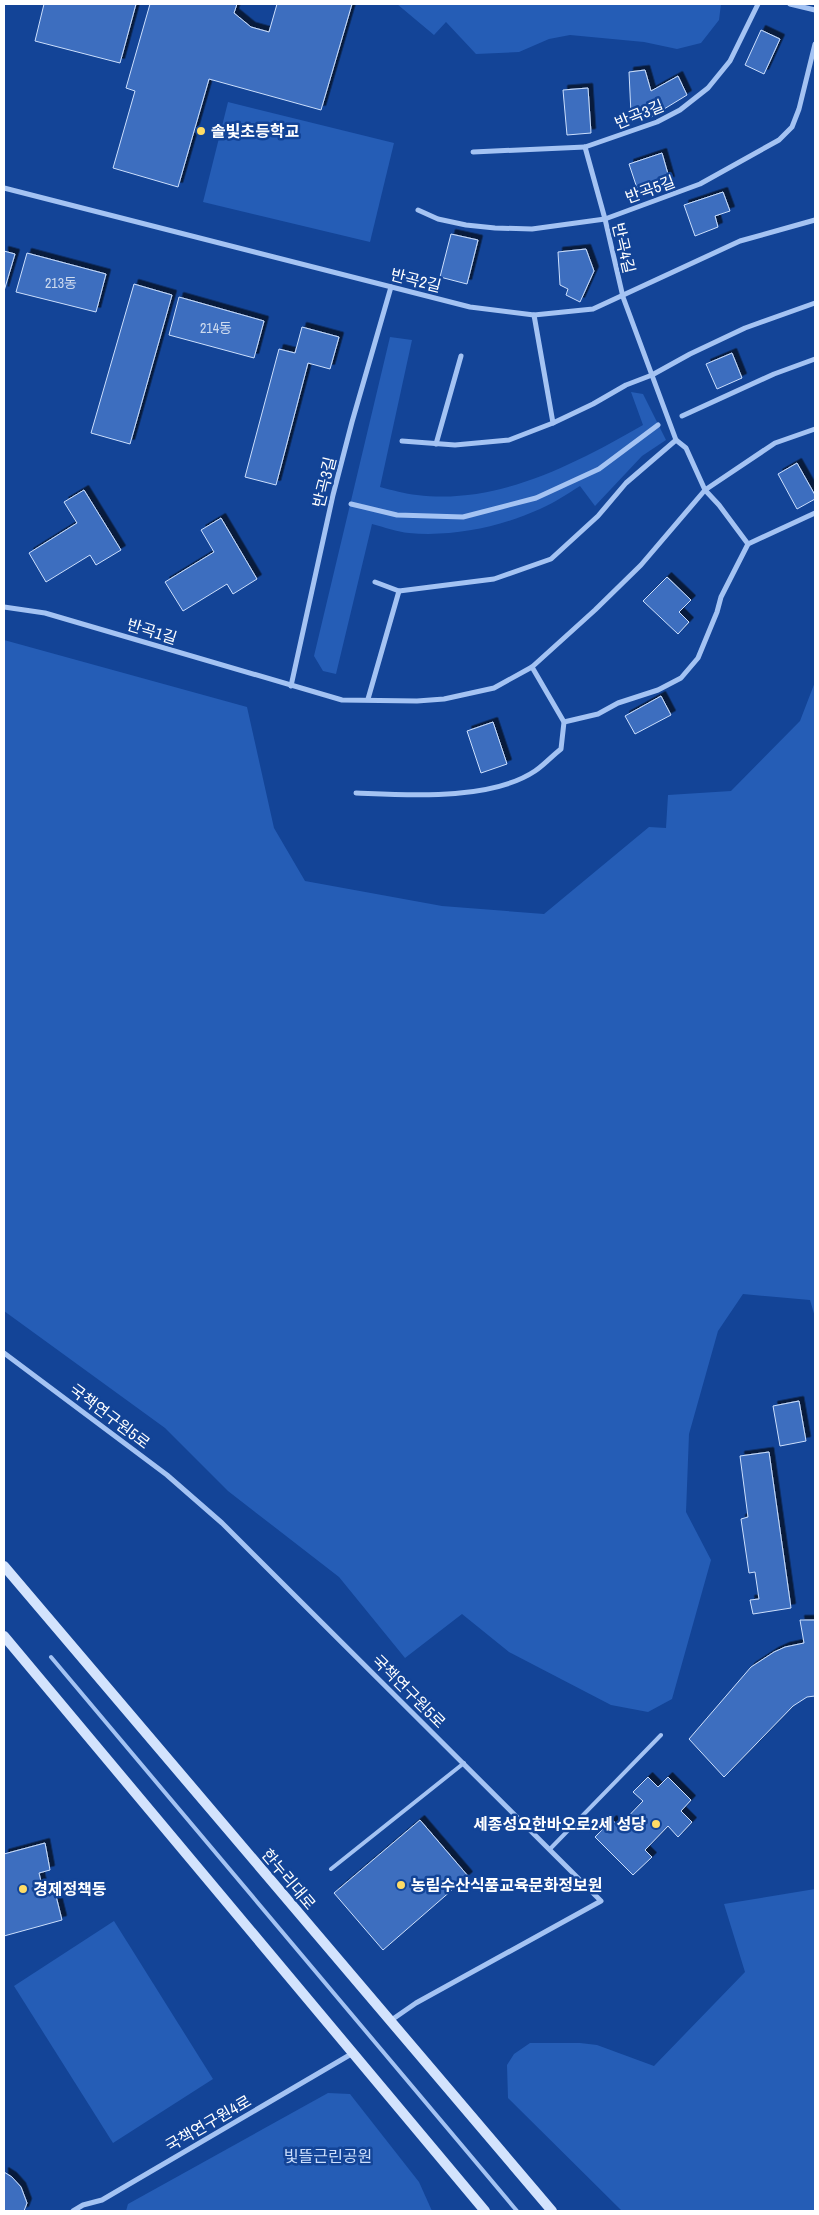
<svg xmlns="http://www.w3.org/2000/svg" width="819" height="2215" font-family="'Archivo Narrow','Noto Sans KR',sans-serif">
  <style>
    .green { fill: #255db6 }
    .building { fill: #3c6ebf; stroke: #ccdffd; filter: url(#shadow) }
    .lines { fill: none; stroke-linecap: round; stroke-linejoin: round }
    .lane { stroke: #a4c3f3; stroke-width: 4 }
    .street { stroke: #a4c3f3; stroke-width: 5 }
    .secondary { stroke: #d3e3fd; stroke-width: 10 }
    .poi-dot { fill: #ffdc66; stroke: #134497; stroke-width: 2 }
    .labels { text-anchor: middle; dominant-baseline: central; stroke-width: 5; stroke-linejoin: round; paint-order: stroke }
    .number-label { font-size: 14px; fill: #cedbef }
    .street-label { font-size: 16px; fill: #fff; stroke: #134497 }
    .poi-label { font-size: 16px; font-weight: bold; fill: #fff; stroke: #134497; text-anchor: start }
    .park-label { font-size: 16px; fill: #ccdffd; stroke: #134497 }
  </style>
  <defs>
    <filter id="shadow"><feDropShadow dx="4.5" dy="-4.5" stdDeviation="0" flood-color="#0009"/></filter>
  </defs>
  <rect width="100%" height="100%" fill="#134497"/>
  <g class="green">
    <path d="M397 4H721L719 20 701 43 677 49 644 42 570 35 549 39 519 52 476 54 446 22 434 35Z"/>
    <path d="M228 102 394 143 370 242 203 202Z"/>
    <path d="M390 337 412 340 380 487C392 490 405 494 417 495 498 505 575 464 643 425L631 392 643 394 666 440 642 456 595 506 580 486C567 494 554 503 540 509 500 527 453 537 409 533 397 532 384 527 372 524L336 674 323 671 314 656Z"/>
    <path d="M4 640 247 707 274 828 305 881 442 906 544 914 649 827 666 828 668 795 731 791 800 721 815 682V1317L810 1300 743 1294 718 1331 689 1434 686 1512 711 1560 672 1699 648 1712 611 1705 509 1652 462 1614 405 1658 339 1577 228 1491 165 1428 4 1311Z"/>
    <path d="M815 1889V2211H622L508 2098 507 2065 514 2054 530 2043H580L597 2045 654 2066 745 1972 724 1904Z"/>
    <path d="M114 1921 213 2079 113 2143 14 1986Z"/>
    <path d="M328 2093 350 2094 419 2182 432 2211H126L128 2204Z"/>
  </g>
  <g class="building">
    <path d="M44 4H136L120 63 35 41Z"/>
    <path d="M150 4H237L234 13 251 27 269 32 277 4H352L321 110 209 79 178 187 113 168 135 91 126 88Z"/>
    <path d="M761 30 780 39 764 74 745 65Z"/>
    <path d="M645 70 651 91 678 76 687 95 651 117 631 114 629 72Z"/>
    <path d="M588 88 591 133 567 135 563 90Z"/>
    <path d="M662 153 670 181 638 191 629 164Z"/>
    <path d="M723 192 730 211 715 216 718 227 695 236 684 205Z"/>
    <path d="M451 234 478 240 467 284 440 277Z"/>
    <path d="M586 249 594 271 580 302 566 295 568 289 560 285 558 252Z"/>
    <path d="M4 251 15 254 4 291Z"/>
    <path d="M27 253 106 274 96 312 16 292Z"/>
    <path d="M134 284 172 295 130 444 91 433Z"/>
    <path d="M179 297 264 321 254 358 169 335Z"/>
    <path d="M302 327 339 337 330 369 308 363 276 485 245 477 279 349 295 353Z"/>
    <path d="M732 353 742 378 717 389 706 364Z"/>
    <path d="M797 463 815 495V499L797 509 778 474Z"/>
    <path d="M84 490 121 550 96 565 90 555 46 582 29 553 77 523 64 502Z"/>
    <path d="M221 518 257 579 233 594 227 584 183 611 165 582 214 552 201 530Z"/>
    <path d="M667 577 691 600 679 612 689 622 678 634 643 601Z"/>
    <path d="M661 696 671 715 635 734 625 716Z"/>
    <path d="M493 722 507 764 481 773 467 731Z"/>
    <path d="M799 1401 806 1441 780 1446 773 1406Z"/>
    <path d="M769 1452 791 1608 753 1614 750 1600 759 1599 755 1572 749 1573 741 1519 748 1517 740 1456Z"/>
    <path d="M800 1620H815V1696L807 1697 793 1706 724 1777 689 1739 751 1667 774 1652 785 1647 804 1643Z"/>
    <path d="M648 1777 658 1787 668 1777 691 1800 681 1811 692 1822 678 1837 668 1826 645 1850 652 1857 633 1875 595 1837 612 1820 619 1826 643 1801 633 1792Z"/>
    <path d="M420 1820 468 1876 383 1950 334 1893Z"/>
    <path d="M45 1843 50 1870 39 1873 43 1890 54 1888 62 1920 4 1936V1854Z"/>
    <path d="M4 2172 12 2177 21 2187 27 2203 24 2211H4Z"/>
  </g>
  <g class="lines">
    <g class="lane">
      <path d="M51 1657 517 2211"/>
      <path d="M550 1849 661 1735"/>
      <path d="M331 1869 464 1763"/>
    </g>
    <g class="street">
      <path d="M790 4 815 10"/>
      <path d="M473 152 585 147 657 122 680 110 708 88 730 61 758 4"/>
      <path d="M4 188 470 307 534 315 593 309 740 241 815 220"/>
      <path d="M418 210 438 219 466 225 495 228 532 229 605 219 700 184 779 140 792 127 799 109 815 44"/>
      <path d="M534 315 553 423"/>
      <path d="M682 416 774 374 815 359"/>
      <path d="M402 441 455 445 509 440 553 423 593 404 626 385 652 375 690 354 745 328 815 303"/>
      <path d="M436 444 461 356"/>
      <path d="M351 504 397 515 463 517 536 498 599 469 658 425"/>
      <path d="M748 544 815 513"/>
      <path d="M375 582 399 591 494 579 551 559 598 516 626 483 676 440"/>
      <path d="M4 607 45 613 342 700 417 701 444 699 494 688 532 667 595 610 641 565 705 490 775 443 815 429"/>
      <path d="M291 686 333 495 352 422 391 287"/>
      <path d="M368 699 399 591"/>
      <path d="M564 722 598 714 618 703 658 690 681 678 698 658 717 612 721 597 748 544 719 505 705 490 686 448 676 440 623 297 605 219 585 147"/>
      <path d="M356 793C408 795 490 801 535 771 544 765 552 756 561 749L564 722 532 667"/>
      <path d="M4 1353 167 1475 222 1523 601 1901 416 2003 390 2021"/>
      <path d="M73 2211 83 2205 102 2200 353 2053"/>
    </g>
    <g class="secondary">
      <path d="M4 1566 552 2211"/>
      <path d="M4 1636 485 2211"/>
    </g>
  </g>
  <g class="poi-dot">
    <circle cx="201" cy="131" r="5"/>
    <circle cx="656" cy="1824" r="5"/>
    <circle cx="401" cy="1885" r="5"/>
    <circle cx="23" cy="1889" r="5"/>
  </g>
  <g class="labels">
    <g class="number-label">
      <text x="61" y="283">213동</text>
      <text x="216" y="328">214동</text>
    </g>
    <g class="street-label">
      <text transform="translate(639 114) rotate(-22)">반곡3길</text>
      <text transform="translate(650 189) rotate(-20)">반곡5길</text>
      <text transform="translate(624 248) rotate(77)">반곡4길</text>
      <text transform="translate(416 280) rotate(14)">반곡2길</text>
      <text transform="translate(324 482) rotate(-76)">반곡3길</text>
      <text transform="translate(152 631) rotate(17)">반곡1길</text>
      <text transform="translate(110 1416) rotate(37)">국책연구원5로</text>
      <text transform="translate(409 1691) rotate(45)">국책연구원5로</text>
      <text transform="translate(289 1879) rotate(50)">한누리대로</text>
      <text transform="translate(208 2123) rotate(-30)">국책연구원4로</text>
    </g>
    <g class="poi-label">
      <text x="211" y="131">솔빛초등학교</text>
      <text x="646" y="1824" text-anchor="end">세종성요한바오로2세 성당</text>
      <text x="411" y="1885">농림수산식품교육문화정보원</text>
      <text x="33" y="1889">경제정책동</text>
    </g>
    <g class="park-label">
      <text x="328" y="2156">빛뜰근린공원</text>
    </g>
  </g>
  <rect width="819" height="2215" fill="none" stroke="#ffffff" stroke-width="10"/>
</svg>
